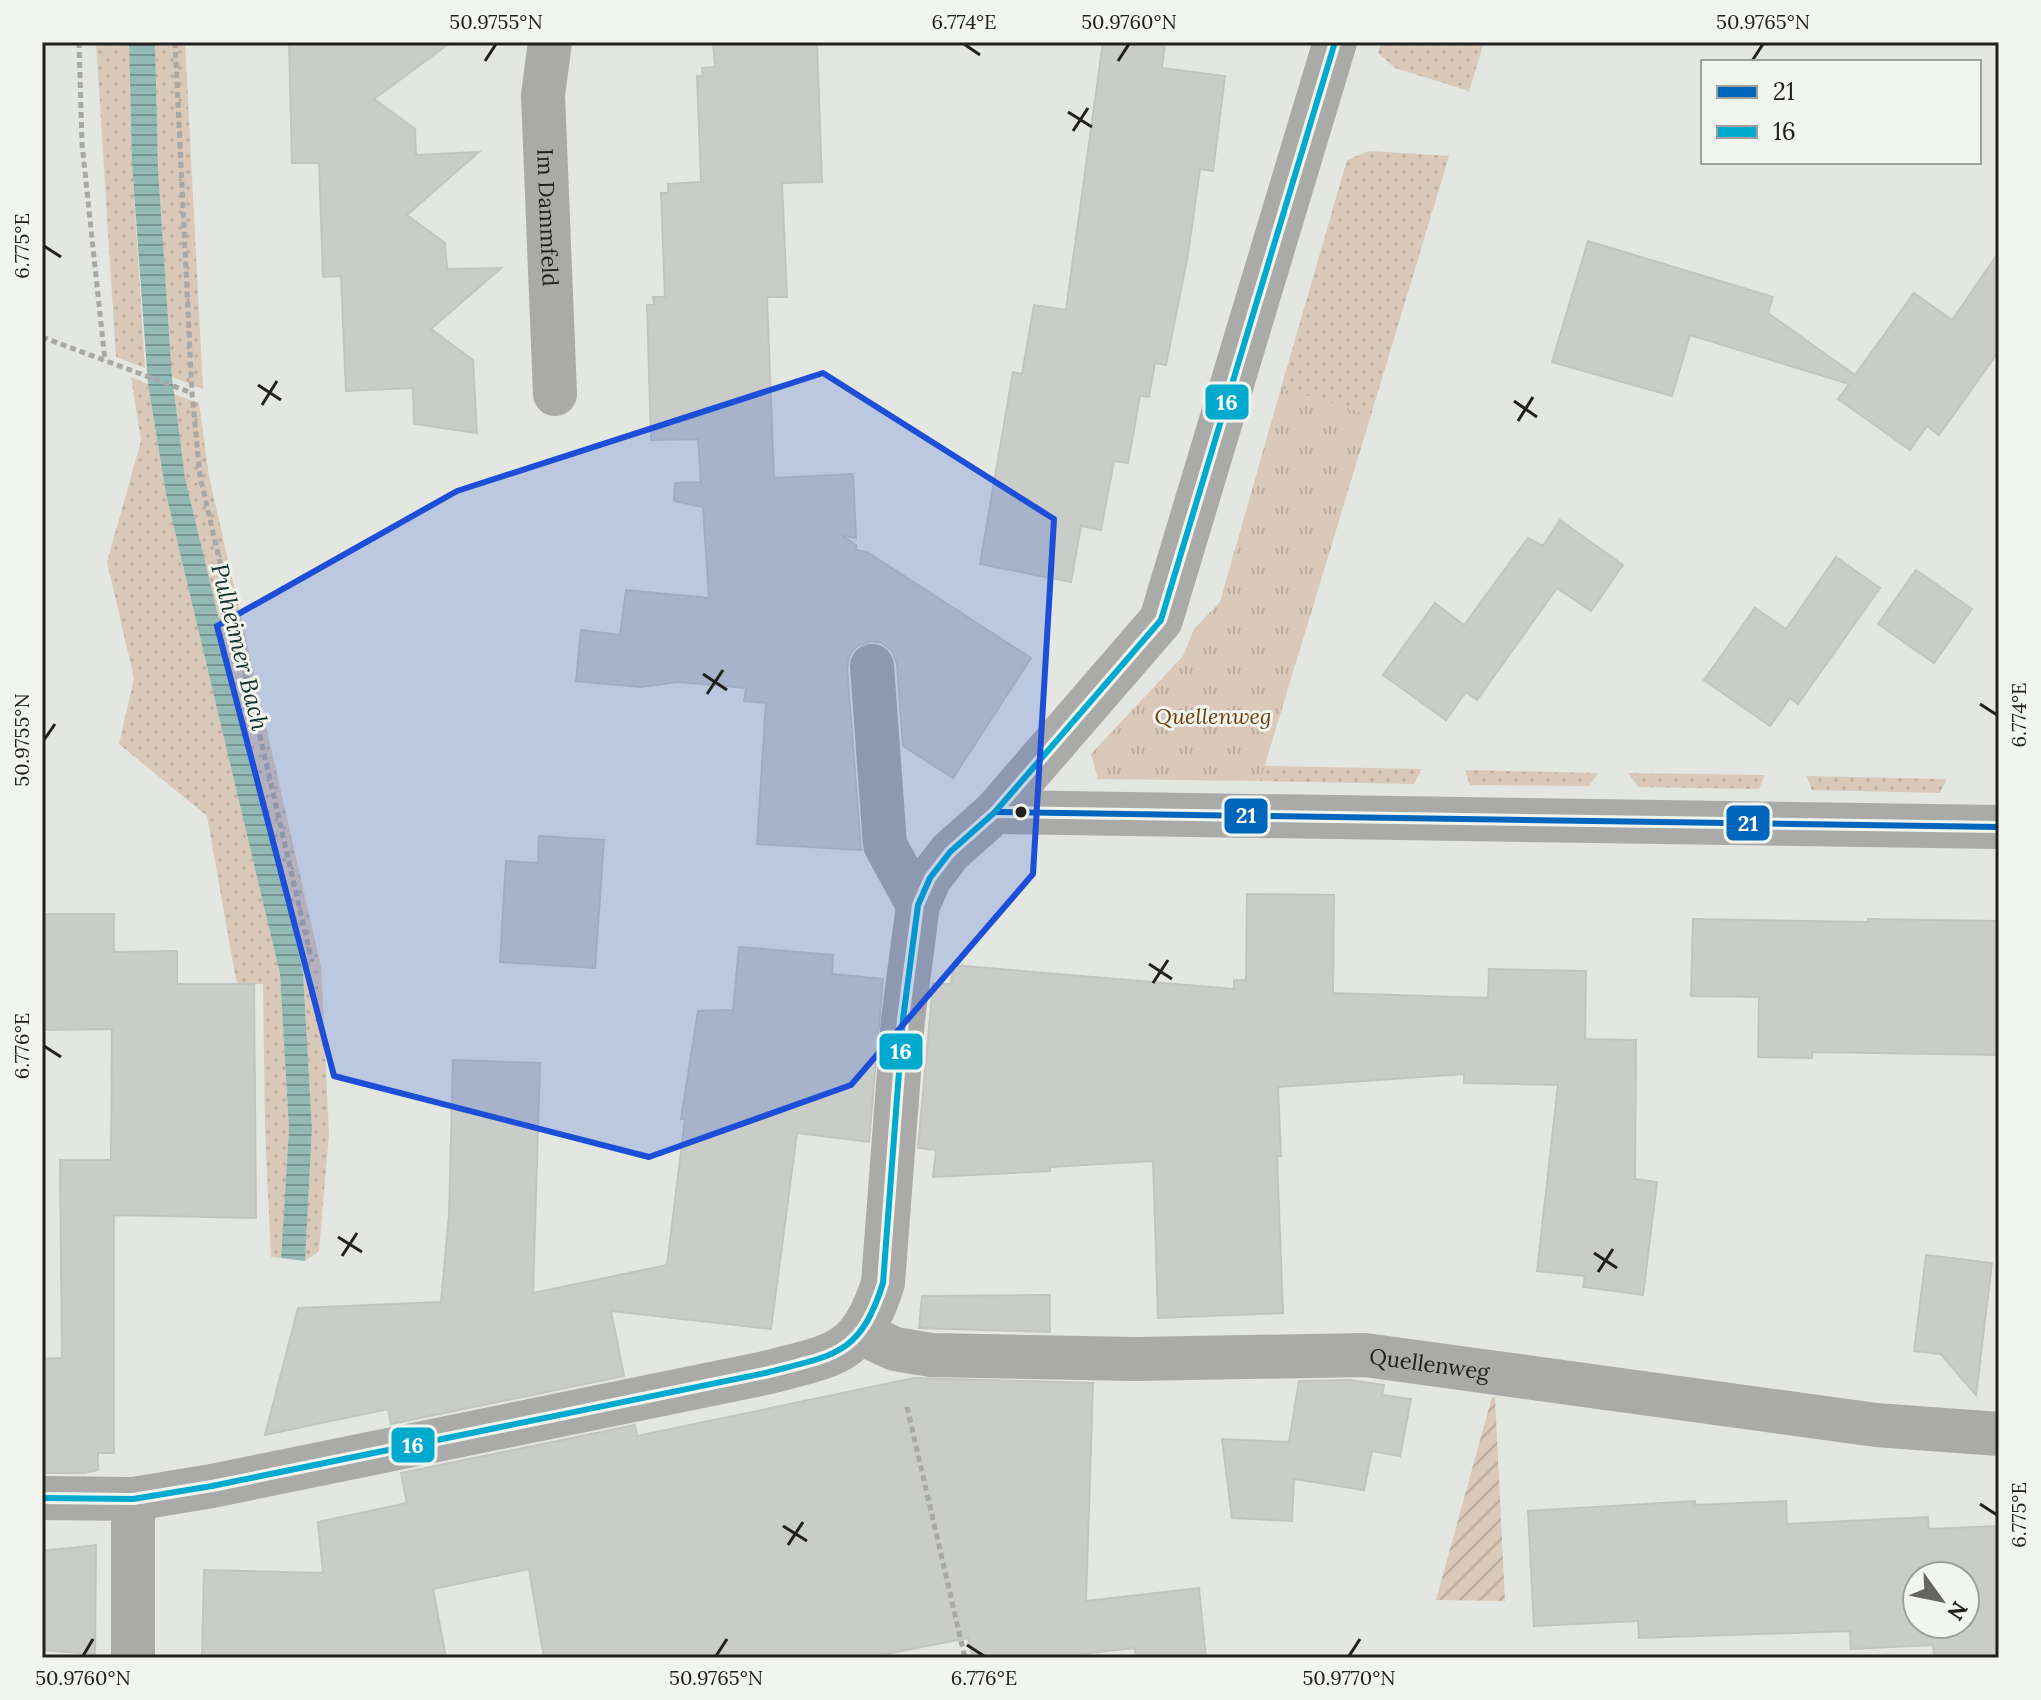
<svg xmlns="http://www.w3.org/2000/svg" width="2041" height="1700" font-family="Lora,serif">
  <style>
    .grass { fill: url(#grass-dots) }
    .park { fill: url(#park-tufts) }
    .garden { fill: url(#garden-furrows) }
    .water { fill: url(#water-rules) }
    .building { fill: #caccc9; stroke: #c1c4c1; stroke-width: 2; fill-rule: evenodd }
    .lines { fill: none; stroke-linecap: round; stroke-linejoin: round }
    .path { stroke: #a8a8a6; stroke-width: 5; stroke-dasharray: 6 4; stroke-linecap: butt }
    .street { stroke: #aaaaa8; stroke-width: 44 }
    .bus-1-casing { stroke: #f2f5ed; stroke-width: 12 }
    .bus-2-casing { stroke: #f2f5ed; stroke-width: 12 }
    .bus-1 { stroke: #0065bd; stroke-width: 6 }
    .bus-2 { stroke: #00a9ce; stroke-width: 6 }
    .marked { fill: #1d4ed8; fill-opacity: 0.2; stroke: #1d4ed8; stroke-width: 6; stroke-linejoin: round }
    .ticks { fill: none; stroke: #20211f; stroke-width: 3 }
    .bus-dot { fill: #20211f; stroke: #f2f5ed; stroke-width: 3 }
    .labels { text-anchor: middle; dominant-baseline: central; stroke-width: 6; stroke-linejoin: round; paint-order: stroke }
    .street-label { font-size: 22px; fill: #20211f; stroke: #f2f5ed }
    .park-label { font-size: 22px; font-style: italic; fill: #6d3d0f; stroke: #f2f5ed }
    .water-label { font-size: 24px; font-style: italic; fill: #14312f; stroke: #f2f5ed }
    .line-badge { stroke: #f2f5ed; stroke-width: 3 }
    .badge-label { font-size: 22px; text-anchor: middle; font-weight: bold; fill: #fff }
    .neatline { fill: none; stroke: #20211f; stroke-width: 3 }
    .ticks-label { font-size: 20px; text-anchor: middle; fill: #20211f }
  </style>
  <defs>
    <pattern id="grass-dots" width="8" height="8" patternUnits="userSpaceOnUse" patternTransform="scale(2)"><rect width="8" height="8" fill="#dac8b8"/><path d="M2 2h.1M6 6h.1" fill="none" stroke="#bbac9e" stroke-width="1.8" stroke-linecap="round"/></pattern>
    <pattern id="park-tufts" width="24" height="20" patternUnits="userSpaceOnUse" patternTransform="scale(2)"><rect width="24" height="20" fill="#dac8b8"/><path d="M3 7l-1-3M5 7V3M7 7l1-3M15 17l-1-3M17 17v-4M19 17l1-3" fill="none" stroke="#bbac9e"/></pattern>
    <pattern id="garden-furrows" width="10" height="10" patternUnits="userSpaceOnUse" patternTransform="scale(2)"><rect width="10" height="10" fill="#dac8b8"/><path d="M-1 1l2-2M0 10L10 0M9 11l2-2" fill="none" stroke="#bbac9e"/></pattern>
    <pattern id="water-rules" width="6" height="5" patternUnits="userSpaceOnUse" patternTransform="scale(2)"><rect width="6" height="5" fill="#92b9b4"/><path d="M0 2.5h6" fill="none" stroke="#779692"/></pattern>
  </defs>
  <rect width="100%" height="100%" fill="#e4e6e1"/>
  <g class="grass">
    <path d="M96 42H129L132 164 145 368 116 357Z"/>
    <path d="M155 42H185L203 389 172 377 158 169Z"/>
    <path d="M1381 42H1484L1469 91 1395 68 1378 53Z"/>
    <path d="M1369 151 1449 156 1371 415 1281 388 1347 160Z"/>
    <path d="M131 377 148 384 166 494 280 974 289 1129 281 1258 271 1257 265 1128 263 984H239L236 980 207 816 119 744 134 678 107 562 141 441Z"/>
    <path d="M174 394 199 403 209 477 321 967 329 1134 319 1251 305 1261 312 1129 303 971 185 479Z"/>
    <path d="M1264 766 1422 769 1414 784 1260 781Z"/>
    <path d="M1465 770 1598 773 1589 786 1470 785Z"/>
    <path d="M1628 773 1765 775 1759 789 1638 787Z"/>
    <path d="M1806 776 1946 779 1947 778 1940 793 1812 790Z"/>
  </g>
  <path class="park" d="M1281 388 1371 415 1260 781 1098 779 1091 754 1183 656 1194 629 1220 602Z"/>
  <path class="garden" d="M1492 1397 1495 1398 1505 1601 1436 1600Z"/>
  <path class="water" d="M129 42H155L158 169 172 377 185 478 303 971 312 1129 305 1261 281 1258 289 1129 280 974 166 494 148 384 132 164Z"/>
  <g class="building">
    <path d="M289 42H451L374 99 415 129 416 155 479 152 407 215 445 243 447 269 501 268 431 329 473 360 477 433 414 424 413 388 346 391 341 276 323 277 319 163H292Z"/>
    <path d="M713 42H817L822 182 782 183 787 297H767L774 478 853 474 856 538 841 535 856 545V550L867 552 1031 658 953 778 903 746 897 664 892 651 882 643 871 641 857 646 849 656 847 668 861 850 757 844 766 703 744 701 746 688 678 682 641 687 576 681 581 630 620 635 626 590 709 598 703 507 674 501 675 483 701 482 698 439 651 440 647 305H654L653 297H665L661 193H668V184L701 182 697 76H703L702 68 715 67Z"/>
    <path d="M1103 42H1165L1162 68 1225 76 1213 171 1200 169 1188 254 1166 365 1155 363 1149 397 1140 396 1128 463 1114 461 1101 530 1081 526 1071 582 980 564 1013 372 1022 374 1034 305 1066 310Z"/>
    <path d="M1588 241 1773 297 1768 313 1855 375 1914 293 1952 320 1999 252V351L1939 435 1927 426 1910 450 1838 399 1849 384 1690 335 1672 396 1552 362Z"/>
    <path d="M1560 520 1623 565 1591 611 1557 588 1477 700 1466 692 1446 720 1383 675 1435 603 1464 625 1528 538 1543 546Z"/>
    <path d="M1836 557 1880 588 1798 704 1790 698 1770 726 1704 680 1755 608 1786 629Z"/>
    <path d="M1916 570 1972 609 1934 663 1878 624Z"/>
    <path d="M539 836 604 840 595 968 500 962 506 861 538 863Z"/>
    <path d="M1247 894 1334 895 1333 993 1488 998 1489 969 1586 971 1585 1039 1636 1040 1635 1179 1657 1182 1643 1295 1583 1287 1585 1276 1537 1271 1558 1085 1464 1083V1074L1278 1087 1281 1156H1277L1283 1313 1158 1318 1153 1161 1050 1167V1171L933 1177 936 1150 918 1148 933 983 951 984 953 965 1234 989V980H1246Z"/>
    <path d="M42 914H114V952L177 951V984H254L256 1218 114 1215V1453H98V1470L84 1473H42V1359L62 1358 60 1160H111L112 1029 42 1030Z"/>
    <path d="M1693 919 1868 922V919L1999 921V1055L1812 1052V1058L1758 1057 1759 997 1691 996Z"/>
    <path d="M739 947 833 955 832 974 883 979 869 1142 797 1133 771 1329 611 1311 624 1376 391 1424 388 1409 265 1435 298 1308 441 1302 449 1214 453 1060 540 1063 533 1293 667 1265 685 1119H681L698 1011 733 1010Z"/>
    <path d="M1926 1255 1992 1263 1976 1395 1941 1354 1914 1351Z"/>
    <path d="M1050 1295V1332L919 1328 922 1296Z"/>
    <path d="M914 1378 1093 1383 1086 1601 1199 1588 1206 1658H1136L1135 1648 1045 1658H973L968 1638 866 1658H544L529 1569 433 1589 446 1658H202L204 1570 323 1573 318 1522 407 1503 401 1473 635 1425 637 1436Z"/>
    <path d="M1350 1380 1384 1385 1382 1395 1411 1399 1400 1456 1372 1451 1364 1490 1294 1479 1292 1521 1232 1518 1222 1439 1289 1442 1299 1381Z"/>
    <path d="M1695 1501V1505L1786 1501 1787 1524 1928 1517 1929 1529 1999 1526V1657L1934 1658 1933 1645 1851 1649 1850 1631 1639 1638 1638 1621 1534 1626 1528 1511ZM1917 1576H1965V1624H1917Z"/>
    <path d="M96 1545 95 1654 42 1650V1551Z"/>
  </g>
  <g class="lines">
    <g class="path">
      <path d="M79 42 82 144 105 361"/>
      <path d="M175 42 192 393 200 476 312 962"/>
      <path d="M42 337 192 393"/>
      <path d="M907 1407 965 1658"/>
    </g>
    <g class="street">
      <path id="s1" d="M550 42 543 95 555 394"/>
      <path d="M872 666 885 845 918 905"/>
      <path d="M995 812 1999 827"/>
      <path id="s2" d="M862 1334 895 1349 931 1355 1135 1359 1365 1355 1876 1425 1999 1434"/>
      <path d="M42 1498 133 1499 212 1486 765 1373C834 1355 860 1356 883 1283L903 1019 918 905 930 878 950 852 995 812 1161 620 1335 42"/>
      <path d="M133 1499V1658"/>
    </g>
    <g class="bus-1-casing">
      <path id="bus-1" d="M995 812 1999 827"/>
    </g>
    <g class="bus-2-casing">
      <path id="bus-2" d="M42 1498 133 1499 212 1486 765 1373C834 1355 860 1356 883 1283L903 1019 918 905 930 878 950 852 995 812 1161 620 1335 42"/>
    </g>
    <use href="#bus-1" class="bus-1"/>
    <use href="#bus-2" class="bus-2"/>
  </g>
  <path class="marked" d="M823 373 1054 519 1033 874 851 1085 649 1157 334 1076 217 626 457 491Z"/>
  <path class="ticks" d="M964 44 980 55M485 61 496 44M1118 61 1129 44M1752 61 1763 44M1068 112 1092 127M1073 131 1088 108M44 246 61 257M258 385 281 400M1514 401 1537 417M262 405 277 381M1518 421 1533 397M703 674 727 690M707 694 723 670M1980 704 1997 715M44 740 55 724M1149 964 1172 979M1153 983 1168 960M44 1046 61 1057M338 1237 362 1252M1594 1253 1617 1268M342 1256 357 1233M1598 1272 1613 1249M1980 1504 1997 1515M783 1526 807 1541M788 1545 803 1522M967 1645 984 1656M83 1656 93 1639M716 1656 727 1639M1349 1656 1360 1639"/>
  <circle class="bus-dot" cx="1021" cy="812" r="7"/>
  <g class="labels">
    <g class="street-label">
      <text stroke="none"><textPath href="#s1" startOffset="176">Im Dammfeld</textPath></text>
      <text stroke="none"><textPath href="#s2" startOffset="572">Quellenweg</textPath></text>
    </g>
    <g class="park-label">
      <text x="1213" y="716">Quellenweg</text>
    </g>
    <g class="water-label">
      <text transform="translate(240 647) rotate(76)">Pulheimer Bach</text>
    </g>
  </g>
  <g class="line-badge">
    <rect x="1204" y="383" width="46" height="38" rx="8" fill="#00a9ce"/>
    <rect x="1223" y="797" width="46" height="38" rx="8" fill="#0065bd"/>
    <rect x="1725" y="804" width="46" height="38" rx="8" fill="#0065bd"/>
    <rect x="878" y="1032" width="46" height="39" rx="8" fill="#00a9ce"/>
    <rect x="390" y="1426" width="46" height="38" rx="8" fill="#00a9ce"/>
  </g>
  <g class="badge-label">
    <text x="1227" y="410">16</text>
    <text x="1246" y="823">21</text>
    <text x="1748" y="831">21</text>
    <text x="901" y="1059">16</text>
    <text x="413" y="1453">16</text>
  </g>
  <rect width="2041" height="1700" fill="none" stroke="#f2f5ed" stroke-width="88"/>
  <rect x="1701" y="60" width="280" height="104" fill="#f2f5ed" stroke="#9ea09b" stroke-width="2"/>
  <rect x="1717" y="86" width="40" height="12" fill="#0065bd" stroke="#9ea09b" stroke-width="2"/>
  <text x="1773" y="100" font-size="24" fill="#20211f">21</text>
  <rect x="1717" y="126" width="40" height="12" fill="#00a9ce" stroke="#9ea09b" stroke-width="2"/>
  <text x="1773" y="140" font-size="24" fill="#20211f">16</text>
  <g transform="translate(1941 1600) rotate(123)"><circle r="38" fill="#f2f5ed" stroke="#9ea09b" stroke-width="2"/>
  <path d="M0-6L14 30L0 20L-14 30Z" fill="#656663"/>
  <text y="-12" font-size="22" font-weight="bold" text-anchor="middle" fill="#20211f">N</text>
  </g>
  <rect x="44" y="44" width="1953" height="1612" class="neatline"/>
  <g class="ticks-label">
    <text x="496" y="29">50.9755°N</text>
    <text x="964" y="29">6.774°E</text>
    <text x="1129" y="29">50.9760°N</text>
    <text x="1763" y="29">50.9765°N</text>
    <text transform="translate(22 246) rotate(-90)" y="7">6.775°E</text>
    <text transform="translate(2019 715) rotate(-90)" y="7">6.774°E</text>
    <text transform="translate(22 740) rotate(-90)" y="7">50.9755°N</text>
    <text transform="translate(22 1046) rotate(-90)" y="7">6.776°E</text>
    <text transform="translate(2019 1515) rotate(-90)" y="7">6.775°E</text>
    <text x="83" y="1685">50.9760°N</text>
    <text x="716" y="1685">50.9765°N</text>
    <text x="984" y="1685">6.776°E</text>
    <text x="1349" y="1685">50.9770°N</text>
  </g>
</svg>
